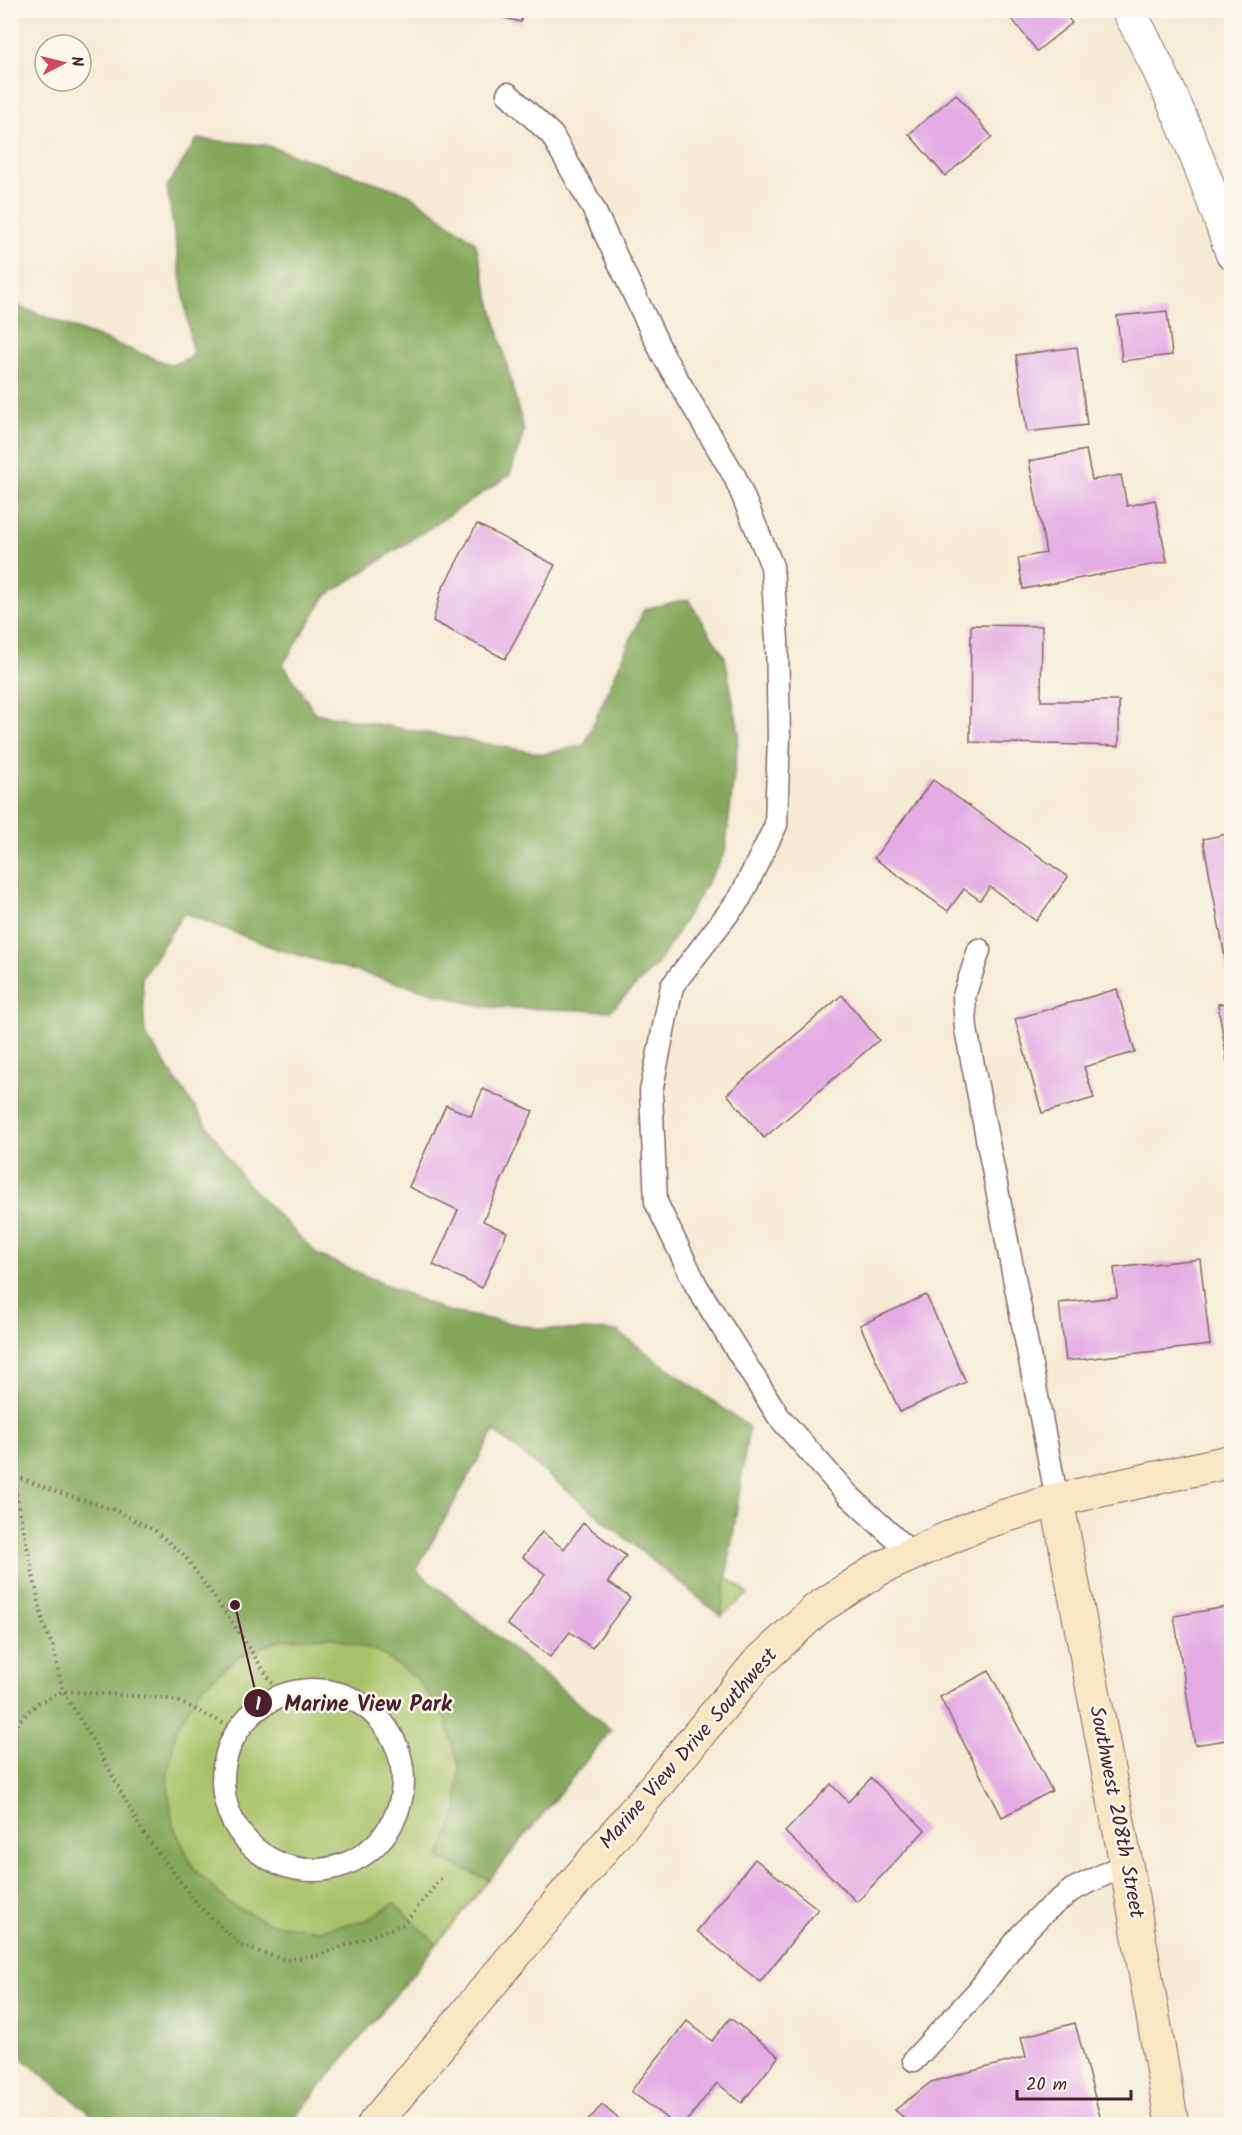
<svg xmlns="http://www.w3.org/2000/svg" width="1242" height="2135" font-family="Kalam,sans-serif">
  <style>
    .green { fill: #a7c167; stroke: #787049; stroke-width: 1.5 }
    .forest { fill: #85a75c; stroke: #686344; stroke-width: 1.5 }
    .building { fill: #e4abe4 }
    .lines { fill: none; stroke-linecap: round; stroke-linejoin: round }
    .lane-casing { stroke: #866666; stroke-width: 25 }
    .street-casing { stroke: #866666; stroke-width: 35 }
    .secondary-casing { stroke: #866666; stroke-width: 35 }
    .path { stroke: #866666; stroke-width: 4; stroke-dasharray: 1.5 4.5; stroke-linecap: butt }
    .lane { stroke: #fff; stroke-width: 22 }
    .street { stroke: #fff; stroke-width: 33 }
    .secondary { stroke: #f9e7c3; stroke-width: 33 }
    .labels { text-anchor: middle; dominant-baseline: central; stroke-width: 5; stroke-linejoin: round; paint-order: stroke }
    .street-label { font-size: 21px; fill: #4a1f2b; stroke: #fbf7ec }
    .leader { fill: none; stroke: #4a1f2b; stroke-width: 2 }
    .callout-dot { fill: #4a1f2b; stroke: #fbf7ec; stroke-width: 2 }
    .mark-label { font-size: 18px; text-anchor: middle; font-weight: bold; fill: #fff }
    .callout-label { font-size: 22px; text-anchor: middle; font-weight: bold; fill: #4a1f2b; stroke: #fbf7ec; stroke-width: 5; stroke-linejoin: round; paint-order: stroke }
  </style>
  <rect width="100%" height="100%" fill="#fbf7ec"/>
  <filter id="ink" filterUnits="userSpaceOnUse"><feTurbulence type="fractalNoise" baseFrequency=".0167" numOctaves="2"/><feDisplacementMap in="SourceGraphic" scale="12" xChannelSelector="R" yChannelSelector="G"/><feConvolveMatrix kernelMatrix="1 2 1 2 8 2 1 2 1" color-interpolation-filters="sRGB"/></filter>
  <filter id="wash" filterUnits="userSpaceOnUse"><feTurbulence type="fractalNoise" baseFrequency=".008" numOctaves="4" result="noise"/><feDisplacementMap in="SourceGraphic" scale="24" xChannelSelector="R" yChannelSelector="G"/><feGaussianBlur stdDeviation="1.35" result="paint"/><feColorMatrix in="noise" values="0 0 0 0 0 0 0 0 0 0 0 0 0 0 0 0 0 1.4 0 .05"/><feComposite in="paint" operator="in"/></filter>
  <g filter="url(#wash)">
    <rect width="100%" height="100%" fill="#f5ebd5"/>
    <path class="green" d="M10 1102 511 1400 748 1594 721 1616 494 1431 416 1570 611 1730 290 2124H103L11 2049Z"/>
    <path class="forest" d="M197 139 265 145 409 194 475 242 524 431 510 475 326 596 283 664 315 713 544 754 584 745 644 609 688 599 725 657 739 732 725 853 658 964 610 1011 483 1007 277 949 184 913 142 977 145 1034 246 1183 318 1255 446 1311 542 1329 617 1331 749 1427 721 1616 494 1431 416 1570 611 1730 489 1880 439 1858 457 1813 459 1765 445 1718 417 1679 377 1651 331 1637 283 1639 238 1657 201 1688 176 1729 167 1777 173 1825 194 1869 228 1903 271 1924 320 1930 367 1920 394 1903 437 1944 290 2124H103L11 2049 10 303 171 365 193 356 167 187Z"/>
    <g id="blocks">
      <g class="building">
        <path d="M471 10H523L521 22Z"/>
        <path d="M1005 10H1062L1072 23 1037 51Z"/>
        <path d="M956 94 992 137 945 176 909 134Z"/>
        <path d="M1167 311 1172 355 1122 361 1117 316Z"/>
        <path d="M1077 347 1087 425 1027 432 1016 355Z"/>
        <path d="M1086 450 1092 480 1121 475 1127 506 1155 500 1167 562 1023 589 1018 558 1046 553 1029 461Z"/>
        <path d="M477 524 555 565 505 659 433 621 441 591Z"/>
        <path d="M971 625 1042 626 1041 701H1119V746L970 742Z"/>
        <path d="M933 780 1068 877 1036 921 990 887 980 900 964 889 948 911 874 858Z"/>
        <path d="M1232 833V978L1229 979 1203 839Z"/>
        <path d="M1117 989 1135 1052 1084 1067 1094 1098 1042 1113 1015 1019Z"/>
        <path d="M842 995 879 1040 764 1138 727 1094Z"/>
        <path d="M1232 1002V1079L1230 1080 1218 1004Z"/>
        <path d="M483 1089 533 1111 483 1221 507 1232 482 1288 433 1265 458 1210 409 1187 446 1105 471 1116Z"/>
        <path d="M1200 1259 1210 1345 1066 1361 1059 1303 1117 1297 1114 1268Z"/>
        <path d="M926 1295 966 1382 900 1412 860 1325Z"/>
        <path d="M583 1523 626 1556 608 1582 630 1598 592 1648 570 1632 550 1657 507 1624 545 1574 523 1557 542 1532 564 1549Z"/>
        <path d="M1232 1606V1739L1195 1745 1174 1616Z"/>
        <path d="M989 1671 1052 1791 1002 1817 940 1697Z"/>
        <path d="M871 1778 925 1830 857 1902 785 1832 831 1784 848 1802Z"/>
        <path d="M755 1859 818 1909 760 1982 697 1931Z"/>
        <path d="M730 2018 779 2056 742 2103 717 2083 684 2124H674L631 2091 687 2021 712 2041Z"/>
        <path d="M1075 2023 1102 2124H991L990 2122 979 2124H911L895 2110 931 2082 1026 2057 1021 2037Z"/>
        <path d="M602 2105 625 2124H585Z"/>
      </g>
    </g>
  </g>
  <g filter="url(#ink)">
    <use href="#blocks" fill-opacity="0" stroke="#866666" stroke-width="1.5"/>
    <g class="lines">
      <g class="lane-casing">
        <g id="lane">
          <path d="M508 94 552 135 592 206 664 357 735 477 772 566 777 640 779 735 776 825 740 898 672 986 651 1092 656 1202 697 1287 779 1417 848 1495 912 1554"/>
          <path d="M979 950 964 996 966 1029 1057 1500"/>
          <circle cx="313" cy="1780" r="90"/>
          <path d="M914 2060 978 1991 1022 1934 1043 1913 1072 1890 1126 1864"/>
        </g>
      </g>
      <g class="street-casing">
        <path id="street" d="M1128 10C1171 86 1204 171 1232 253"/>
      </g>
      <g class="secondary-casing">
        <g id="secondary">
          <path d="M1057 1500 1126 1864 1172 2124"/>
          <path d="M374 2124 757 1664 817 1609 879 1569 982 1523 1057 1500 1232 1461"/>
        </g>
      </g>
      <g class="path">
        <path d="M10 1474 57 1492 115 1510 155 1531 184 1555 232 1622 280 1695"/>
        <path d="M10 1484 16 1495 44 1626 53 1647 63 1691 101 1754 142 1831 198 1905 241 1946 285 1960 320 1955 404 1924 442 1877"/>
        <path d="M10 1741 19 1721 38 1703 63 1691 163 1698 178 1701 237 1730"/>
      </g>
      <use href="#lane" class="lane"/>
      <use href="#street" class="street"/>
      <use href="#secondary" class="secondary"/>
    </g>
  </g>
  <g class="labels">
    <g class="street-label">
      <text transform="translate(689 1749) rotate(-49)">Marine View Drive Southwest</text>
      <text transform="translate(1116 1812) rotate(79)">Southwest 208th Street</text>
    </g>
  </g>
  <path class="leader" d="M235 1605L258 1703"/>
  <g class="callout-dot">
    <circle cx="235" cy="1605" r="6"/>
    <circle cx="258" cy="1703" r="15"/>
  </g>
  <g class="mark-label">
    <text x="258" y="1710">1</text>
  </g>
  <g class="callout-label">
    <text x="368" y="1711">Marine View Park</text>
  </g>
  <rect width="1242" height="2135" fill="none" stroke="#fbf7ec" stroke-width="36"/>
  <g transform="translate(63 63) rotate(83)"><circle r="28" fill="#fbf7ec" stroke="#b4a19f" stroke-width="1.5"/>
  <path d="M0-4.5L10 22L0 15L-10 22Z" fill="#d1495b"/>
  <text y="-9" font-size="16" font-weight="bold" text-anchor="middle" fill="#4a1f2b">N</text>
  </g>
  <path d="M1017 2090v9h114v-9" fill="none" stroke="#4a1f2b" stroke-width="3"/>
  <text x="1026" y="2090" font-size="18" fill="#4a1f2b" stroke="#fbf7ec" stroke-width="4.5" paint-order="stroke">20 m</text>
</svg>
